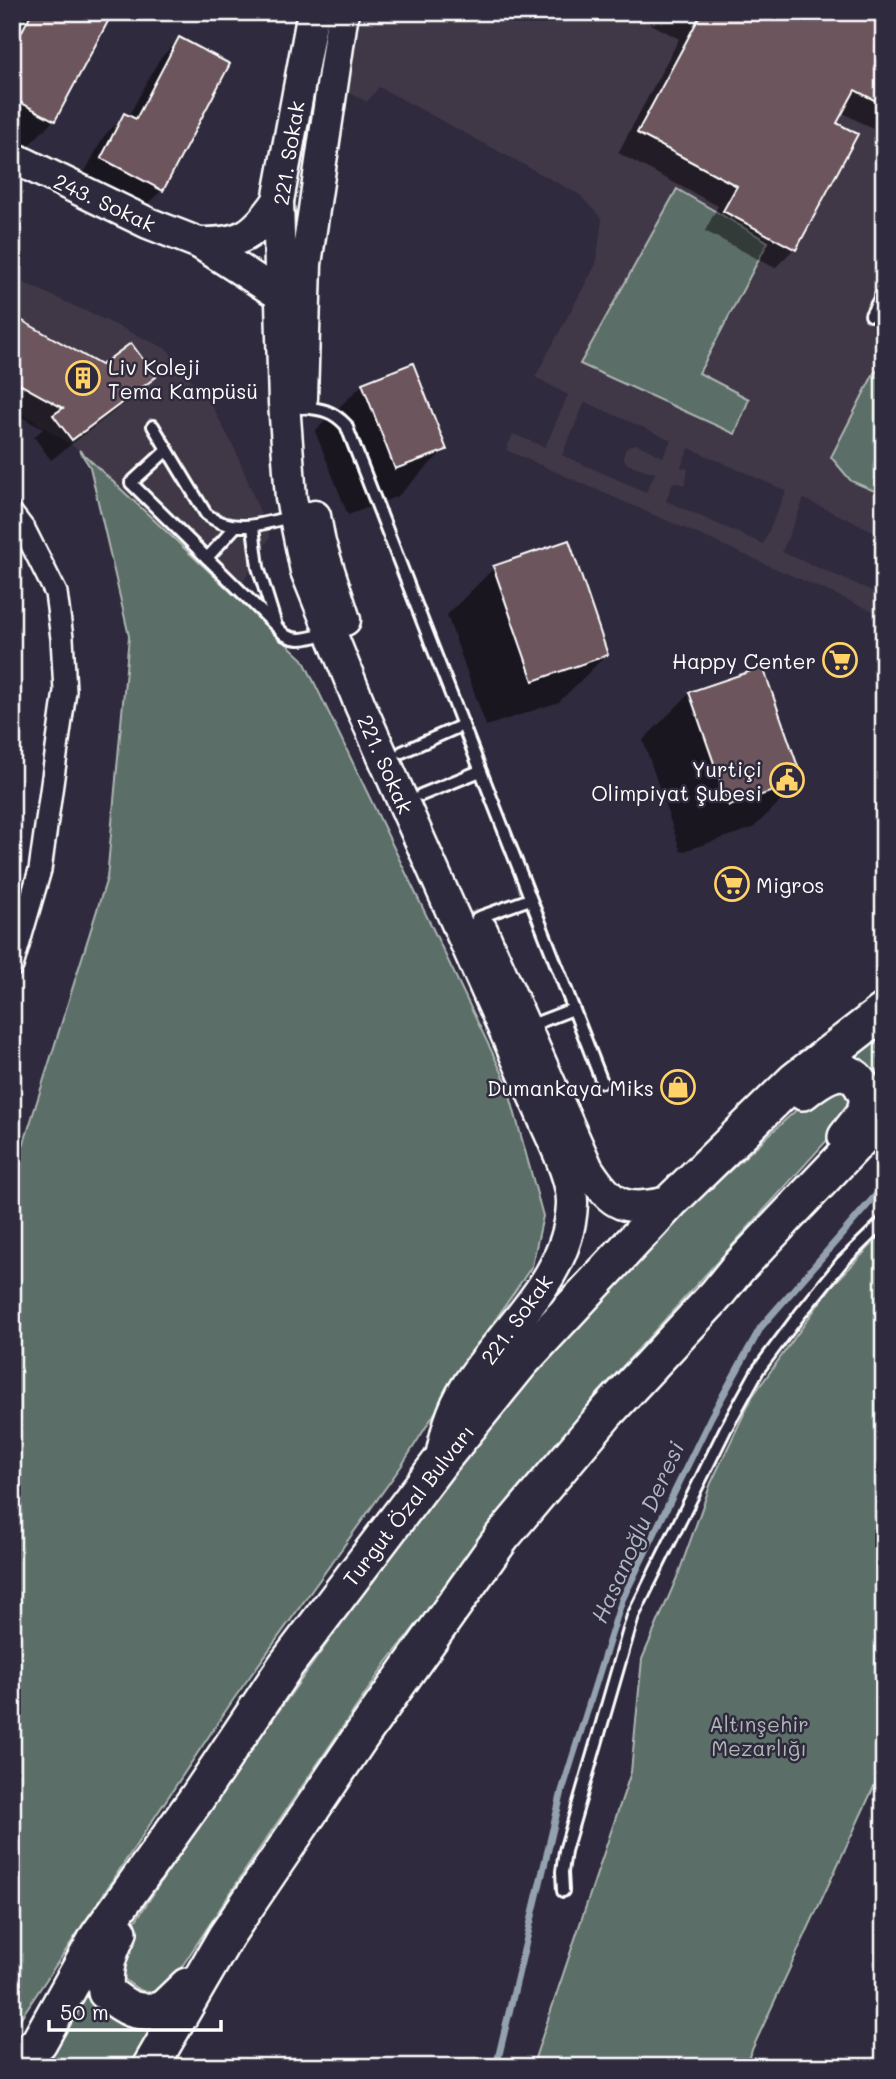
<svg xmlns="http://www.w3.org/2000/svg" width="896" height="2079" font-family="Mali,sans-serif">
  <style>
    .built { fill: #413746; fill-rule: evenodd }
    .green { fill: #5b6e67; stroke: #adb6b3; stroke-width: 2 }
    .shadow { fill: #0007 }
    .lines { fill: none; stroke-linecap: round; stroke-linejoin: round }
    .stream { stroke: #94a1ae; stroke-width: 7 }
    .building { fill: #6c555c; stroke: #fff; stroke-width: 2 }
    .lane-casing { stroke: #fff; stroke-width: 16 }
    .street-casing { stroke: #fff; stroke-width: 26 }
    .secondary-casing { stroke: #fff; stroke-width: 35 }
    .primary-casing { stroke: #fff; stroke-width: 40 }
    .lane { stroke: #2f2a3d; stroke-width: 10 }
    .street { stroke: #2f2a3d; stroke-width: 21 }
    .secondary { stroke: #2f2a3d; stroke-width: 30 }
    .primary { stroke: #2f2a3d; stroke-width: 35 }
    .labels { text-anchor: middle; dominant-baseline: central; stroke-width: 5; stroke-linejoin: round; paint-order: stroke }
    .street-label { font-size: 21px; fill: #fff; stroke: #2f2a3d }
    .poi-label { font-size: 21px; fill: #fff; stroke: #2f2a3d; text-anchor: end }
    .park-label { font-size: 21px; fill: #adb6b3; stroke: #2f2a3d }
    .water-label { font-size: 23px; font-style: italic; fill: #afb8c2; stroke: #2f2a3d }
  </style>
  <rect width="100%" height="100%" fill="#2f2a3d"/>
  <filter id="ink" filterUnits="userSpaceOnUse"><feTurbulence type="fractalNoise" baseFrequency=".0143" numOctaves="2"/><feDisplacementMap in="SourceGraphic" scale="14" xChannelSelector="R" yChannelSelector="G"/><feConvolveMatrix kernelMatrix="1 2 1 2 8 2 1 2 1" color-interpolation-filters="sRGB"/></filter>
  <g filter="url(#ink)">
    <g class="built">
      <path d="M361 12H884V536L804 499 782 552 884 596V616L506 450 513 434 545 447 568 395 535 377 596 264 602 219 580 195 379 87 367 102 346 91ZM585 402 671 440 663 457 637 444 631 445 625 450 623 457 627 464 655 473 646 492 562 455ZM689 448 786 491 763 544 666 501 673 482 685 485 688 469 681 467Z"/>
      <path d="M12 277 167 349 212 406 235 449 270 537 235 596 79 450 12 407Z"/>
    </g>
    <g class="green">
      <path d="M677 189 768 242 699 373 749 399 735 434 580 364Z"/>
      <path d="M884 367V495L851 481 831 457 874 373Z"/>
      <path d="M79 450 303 659 506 1081 543 1216 532 1266 472 1354 402 1465 233 1700 12 2031V1169L24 1143 107 878 129 636 90 467Z"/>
      <path d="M884 1031V1089L883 1091 850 1057Z"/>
      <path d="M829 1080 856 1098 840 1126 595 1397 387 1662 258 1851 173 1980C155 1999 140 1994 122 1977L123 1940 210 1807 386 1561 525 1385 686 1211Z"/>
      <path d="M884 1232V1765L744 2067H532L631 1772 642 1659 678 1575 711 1483 752 1397 831 1287Z"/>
      <path d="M87 1990 101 2006 158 2022 132 2067H43Z"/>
    </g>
    <g class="shadow">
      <path d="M20 12H111L54 120 25 149 12 143V27Z"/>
      <path d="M629 12H884V135L841 112 835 123 795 248 775 268 705 231 718 206 618 153 679 39Z"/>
      <path d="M179 39 162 190 141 210 81 179 104 136 125 115 128 117 159 60Z"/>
      <path d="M12 317 101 367 154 376 133 397 51 460 34 437 43 429 12 412Z"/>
      <path d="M363 384 445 449 398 496 348 515 315 431Z"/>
      <path d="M494 568 606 655 559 702 486 726 447 615Z"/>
      <path d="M690 693 801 781 753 828 681 852 643 740Z"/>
    </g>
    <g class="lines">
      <path class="stream" d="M496 2067 562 1791 622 1600 711 1417 761 1327 884 1186"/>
    </g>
    <g class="building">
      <path d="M32 12H113L55 121 12 98V50Z"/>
      <path d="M702 12H884V105L855 90 837 123 858 134 796 250 723 211 737 186 637 133Z"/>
      <path d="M179 37 230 64 163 191 101 158 124 113 136 119Z"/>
      <path d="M12 315 101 365 131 343 156 377 72 440 53 415 63 408 12 380Z"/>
      <path d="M413 363 447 450 395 469 362 383Z"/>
      <path d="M569 540 608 655 533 681 493 566Z"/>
      <path d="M763 667 803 781 729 806 689 692Z"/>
    </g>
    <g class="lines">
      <g class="lane-casing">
        <g id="lane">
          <path d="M871 315 884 291"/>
          <path d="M301 407C321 409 332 410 346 425L602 1082"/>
          <path d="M153 426 206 514C233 535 263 524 293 516"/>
          <path d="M167 450 131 483 285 635C299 643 312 637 327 633"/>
          <path d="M253 527 258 567 275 622"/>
          <path d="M207 558 236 526"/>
          <path d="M402 752 463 725"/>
          <path d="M421 795 480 771"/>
          <path d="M477 918 530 899"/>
          <path d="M529 1026 573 1009"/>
          <path d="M563 1891 562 1872 565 1851 633 1616 725 1430 758 1370 800 1314 842 1262 884 1221"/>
        </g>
      </g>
      <g class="street-casing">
        <path id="street" d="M12 514 25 531 56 593 62 638 65 691 40 870 12 966"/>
      </g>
      <g class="secondary-casing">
        <g id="secondary">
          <path d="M313 12 278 201 284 403 291 498 306 571 360 705 541 1113C551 1138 573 1177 572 1204 569 1279 504 1328 466 1387 451 1410 445 1436 440 1462"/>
          <path d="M12 157 148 223 199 243 280 295"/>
          <path d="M199 243C242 244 254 235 278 201"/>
          <path d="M302 398 306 264 343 12"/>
          <path d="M315 516 320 543 345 620"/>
          <path d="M482 930 588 1169C614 1209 625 1211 670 1202"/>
        </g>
      </g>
      <g class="primary-casing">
        <g id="primary">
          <path d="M803 1092C829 1071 854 1058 868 1100L864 1114 846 1137"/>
          <path d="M119 1932C109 1952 103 1969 106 1992 127 2009 135 2014 162 2010L187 1986"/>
          <path d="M13 2067 39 2042 98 1936 197 1798 286 1665 440 1462 522 1361 670 1202 795 1080 884 1011"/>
          <path d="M150 2067 226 1936 359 1739 502 1537 607 1412 716 1295 737 1269 884 1114"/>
        </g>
      </g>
      <use href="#lane" class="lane"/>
      <use href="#street" class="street"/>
      <use href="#secondary" class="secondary"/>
      <use href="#primary" class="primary"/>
    </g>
  </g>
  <defs>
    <g id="building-ring" transform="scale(1.75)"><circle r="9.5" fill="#2f2a3d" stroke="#ffd166" stroke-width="1.5"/><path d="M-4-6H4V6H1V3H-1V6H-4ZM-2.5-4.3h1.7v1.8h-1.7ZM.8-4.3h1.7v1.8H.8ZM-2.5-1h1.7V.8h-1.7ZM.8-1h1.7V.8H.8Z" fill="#ffd166"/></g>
    <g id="supermarket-ring" transform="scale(1.75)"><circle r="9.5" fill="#2f2a3d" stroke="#ffd166" stroke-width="1.5"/><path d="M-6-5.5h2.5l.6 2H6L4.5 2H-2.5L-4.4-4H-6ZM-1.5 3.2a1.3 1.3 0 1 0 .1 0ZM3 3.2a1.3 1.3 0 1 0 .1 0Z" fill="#ffd166"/></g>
    <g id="civic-ring" transform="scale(1.75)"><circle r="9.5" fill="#2f2a3d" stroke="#ffd166" stroke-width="1.5"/><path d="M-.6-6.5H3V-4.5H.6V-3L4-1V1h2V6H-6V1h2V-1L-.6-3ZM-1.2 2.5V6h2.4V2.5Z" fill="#ffd166"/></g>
    <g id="shop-ring" transform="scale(1.75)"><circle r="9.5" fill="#2f2a3d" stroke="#ffd166" stroke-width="1.5"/><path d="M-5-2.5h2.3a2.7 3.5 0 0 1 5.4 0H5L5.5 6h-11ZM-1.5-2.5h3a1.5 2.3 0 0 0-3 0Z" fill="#ffd166"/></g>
  </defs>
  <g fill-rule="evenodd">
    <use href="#building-ring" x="83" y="378"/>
    <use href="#supermarket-ring" x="840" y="660"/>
    <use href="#civic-ring" x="787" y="780"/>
    <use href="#supermarket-ring" x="732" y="884"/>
    <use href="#shop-ring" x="678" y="1087"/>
  </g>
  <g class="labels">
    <g class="street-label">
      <text transform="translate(288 153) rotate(-81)">221. Sokak</text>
      <text transform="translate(105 202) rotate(25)">243. Sokak</text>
      <text transform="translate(386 764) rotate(66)">221. Sokak</text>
      <text transform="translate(516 1319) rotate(-54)">221. Sokak</text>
      <text transform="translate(408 1505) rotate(-52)">Turgut Özal Bulvarı</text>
    </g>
    <g class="poi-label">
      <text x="108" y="366" text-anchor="start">Liv Koleji<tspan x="108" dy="24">Tema Kampüsü</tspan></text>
      <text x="816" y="660">Happy Center</text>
      <text x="762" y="768">Yurtiçi<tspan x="762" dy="24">Olimpiyat Şubesi</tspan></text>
      <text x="756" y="884" text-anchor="start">Migros</text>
      <text x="654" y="1087">Dumankaya Miks</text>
    </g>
    <g class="park-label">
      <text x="759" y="1723">Altınşehir<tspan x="759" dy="24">Mezarlığı</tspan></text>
    </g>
    <g class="water-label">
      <text transform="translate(637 1532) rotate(-66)">Hasanoğlu Deresi</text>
    </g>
  </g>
  <rect width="896" height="2079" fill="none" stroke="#2f2a3d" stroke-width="42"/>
  <rect x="21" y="21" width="854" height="2037" fill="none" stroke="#fff" stroke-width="2.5" filter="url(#ink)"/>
  <path d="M49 2020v10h172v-10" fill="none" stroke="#ffffff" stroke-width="3.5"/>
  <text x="60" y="2020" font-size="21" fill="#ffffff" stroke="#2f2a3d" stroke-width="5" paint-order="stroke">50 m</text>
</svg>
